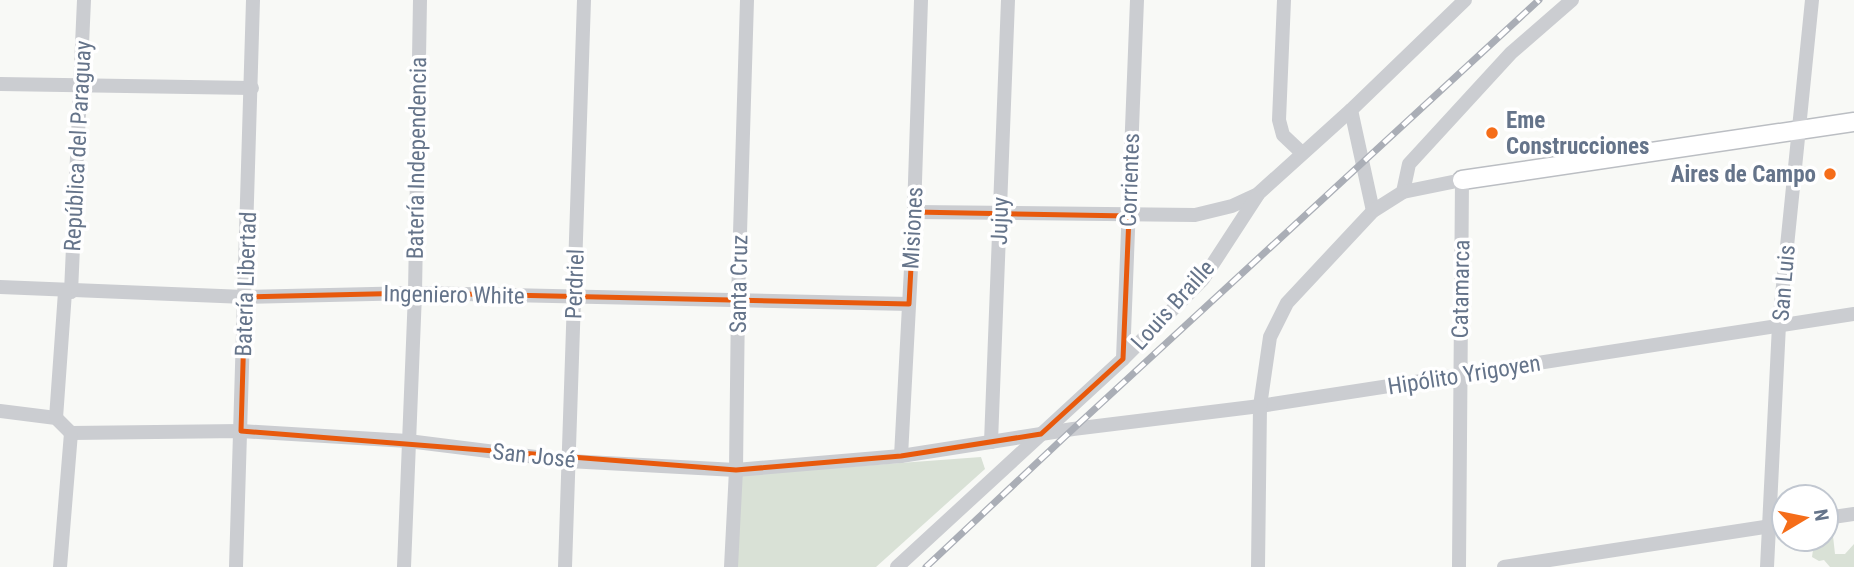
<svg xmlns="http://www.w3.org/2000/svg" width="1854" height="567" font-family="'Roboto Condensed',sans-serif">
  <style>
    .green { fill: #d9e1d6 }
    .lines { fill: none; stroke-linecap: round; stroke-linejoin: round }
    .major-casing { stroke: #bbbec3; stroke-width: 21 }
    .minor { stroke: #cbcdd1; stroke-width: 14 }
    .major { stroke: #fff; stroke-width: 18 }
    .rail-casing { stroke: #aaaeb6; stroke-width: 7 }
    .rail { stroke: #fff; stroke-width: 4.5; stroke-dasharray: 13; stroke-linecap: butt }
    .marked { fill: none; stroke: #e8590c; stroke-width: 5; stroke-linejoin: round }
    .poi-dot { fill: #f56d19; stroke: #fff; stroke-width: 2.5 }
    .labels { text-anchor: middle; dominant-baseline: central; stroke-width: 7; stroke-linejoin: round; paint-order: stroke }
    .poi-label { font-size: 23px; font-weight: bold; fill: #65748a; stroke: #fff; text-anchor: start }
    .street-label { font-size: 23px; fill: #65748a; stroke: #fff }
  </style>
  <rect width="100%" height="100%" fill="#f8f9f6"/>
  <g class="green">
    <path d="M981 457 985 469 876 567H736L738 475Z"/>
    <path d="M1826 533 1833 536 1835 554H1845L1854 544V567H1830L1824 560 1819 561 1812 557 1813 550 1822 547 1821 539H1826Z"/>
  </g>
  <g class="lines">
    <g class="major-casing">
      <path id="major" d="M1462 180 1854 122"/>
    </g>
    <g class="minor">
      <path d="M1284 0 1279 120 1283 135 1302 153"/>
      <path d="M0 84 252 88"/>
      <path d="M1351 110 1373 211"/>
      <path d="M1403 192 1409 164 1511 53 1572 0"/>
      <path d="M914 212 1195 215 1232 206 1258 194"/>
      <path d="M0 287 245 297 415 293 909 304"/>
      <path d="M71 292 84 0"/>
      <path d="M1123 359 1137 0"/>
      <path d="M0 411 56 418 71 433 241 431 408 441 568 461 736 470 901 456 1073 429 1260 406 1854 314"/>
      <path d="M56 418 65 292"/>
      <path d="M991 442 1008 0"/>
      <path d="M901 456 914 212 921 0"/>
      <path d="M1826 518 1854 514"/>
      <path d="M60 567 71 433"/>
      <path d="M236 567 253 0"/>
      <path d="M404 567 415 293 420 0"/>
      <path d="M565 567 584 0"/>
      <path d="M731 567 736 470 738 300 747 0"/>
      <path d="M897 567 1123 359 1203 279 1259 193 1351 110 1465 0"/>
      <path d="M1258 567 1260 406 1270 337 1287 303 1373 211 1403 192 1462 180 1459 567"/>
      <path d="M1504 567 1784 524"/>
      <path d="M1767 567 1779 325 1812 0"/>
    </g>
    <use href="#major" class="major"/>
    <g class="rail-casing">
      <path id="rail" d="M926 567 1073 429 1539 0"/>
    </g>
    <use href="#rail" class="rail"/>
  </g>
  <path class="marked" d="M914 212 1129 216 1123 359 1041 434 901 456 736 470 241 431 245 297 415 293 909 304Z"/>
  <g class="poi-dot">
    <circle cx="1492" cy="133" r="7"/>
    <circle cx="1830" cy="174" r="7"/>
  </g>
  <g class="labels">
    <g class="poi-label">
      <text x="1506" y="120">Eme<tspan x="1506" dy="26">Construcciones</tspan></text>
      <text x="1816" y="174" text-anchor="end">Aires de Campo</text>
    </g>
    <g class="street-label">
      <text transform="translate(78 146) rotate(-87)">República del Paraguay</text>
      <text transform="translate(417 158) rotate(-89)">Batería Independencia</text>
      <text transform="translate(1130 180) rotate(-88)">Corrientes</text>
      <text transform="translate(1000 221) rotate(-88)">Jujuy</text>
      <text transform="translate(913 228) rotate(-87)">Misiones</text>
      <text transform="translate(1784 283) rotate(-85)">San Luis</text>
      <text transform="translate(246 284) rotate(-88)">Batería Libertad</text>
      <text transform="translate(575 284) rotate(-88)">Perdriel</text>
      <text transform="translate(739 284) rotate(-89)">Santa Cruz</text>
      <text transform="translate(1461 289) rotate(-89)">Catamarca</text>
      <text transform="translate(454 295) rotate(1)">Ingeniero White</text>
      <text transform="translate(1173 305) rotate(-48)">Louis Braille</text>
      <text transform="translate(1464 375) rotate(-9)">Hipólito Yrigoyen</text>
      <text transform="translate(534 456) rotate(6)">San José</text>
    </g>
  </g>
  <g transform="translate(1805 518) rotate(80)"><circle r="33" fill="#ffffff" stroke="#c1c7d0" stroke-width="2"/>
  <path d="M0-5L12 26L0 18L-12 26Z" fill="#f56d19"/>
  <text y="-10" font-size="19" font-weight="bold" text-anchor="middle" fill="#65748a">N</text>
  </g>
</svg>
